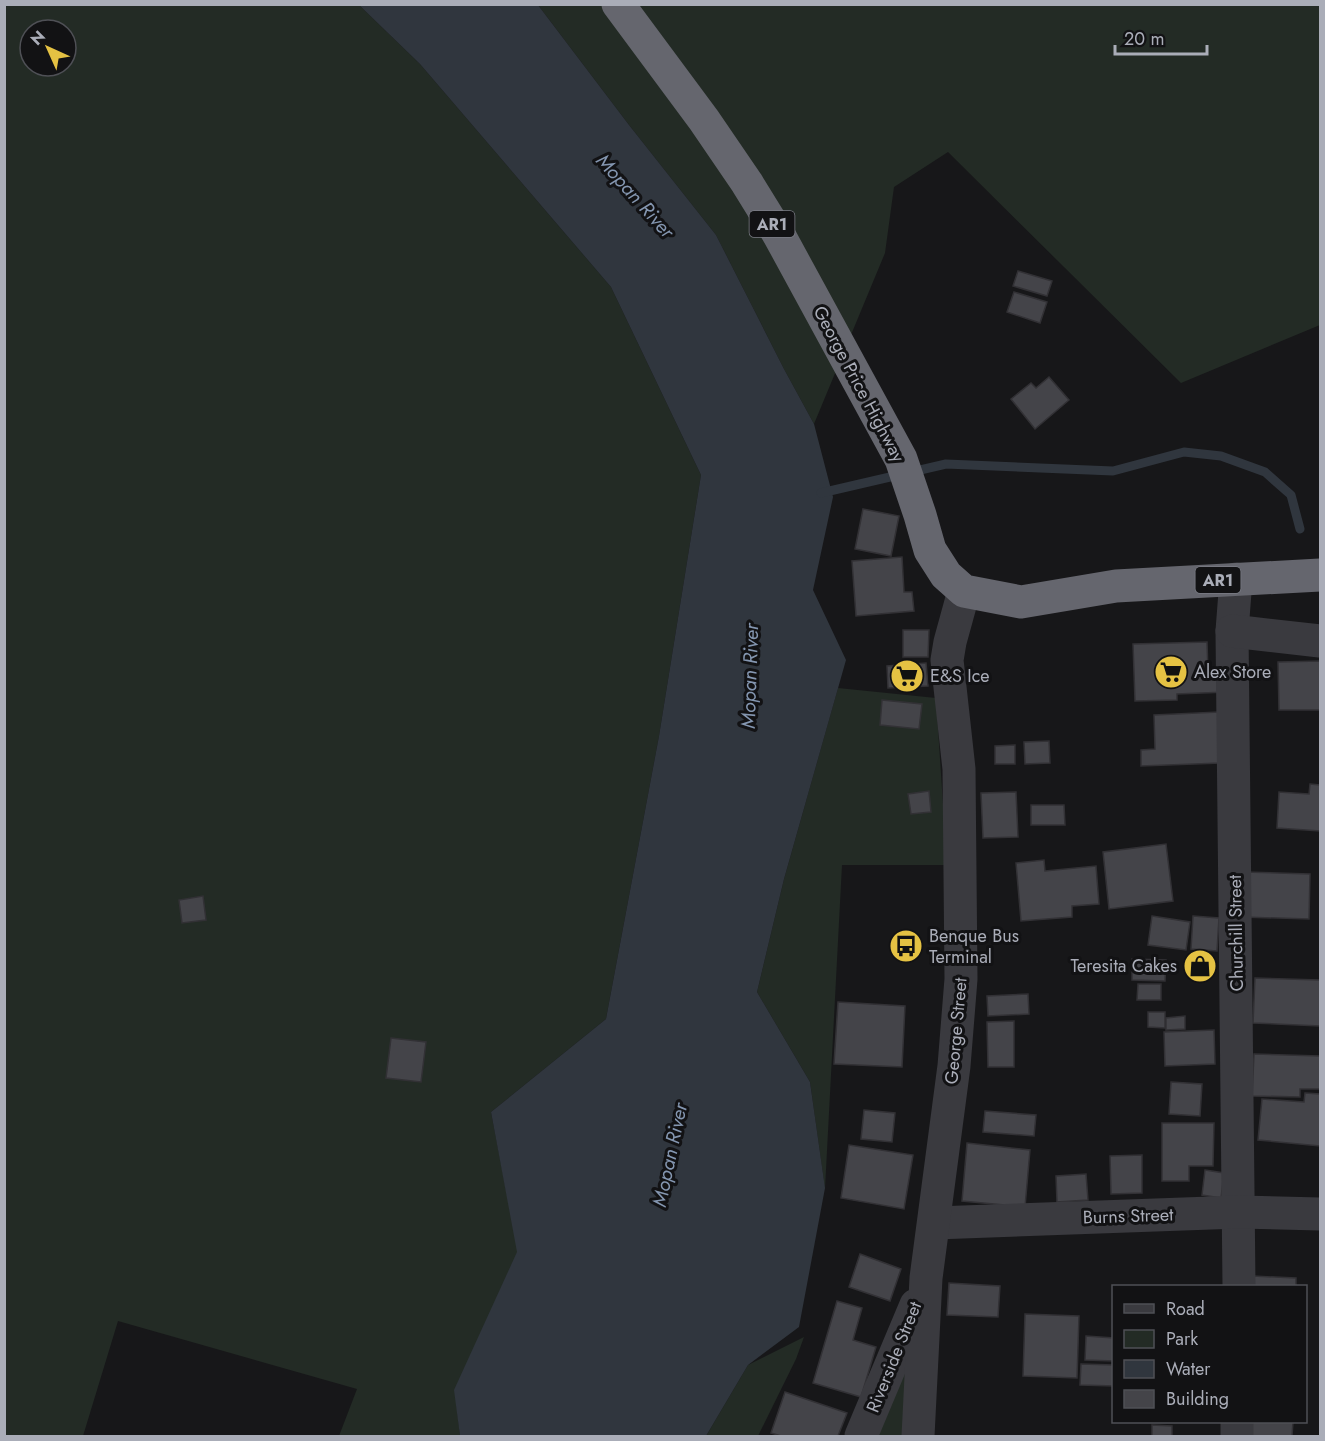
<svg xmlns="http://www.w3.org/2000/svg" width="1325" height="1441" font-family="Jost,sans-serif">
  <style>
    .green { fill: #232b25; fill-rule: evenodd }
    .water { fill: #30363e }
    .lines { fill: none; stroke-linecap: round; stroke-linejoin: round }
    .stream { stroke: #30363e; stroke-width: 9 }
    .building { fill: #444449; stroke: #323135; stroke-width: 1.5 }
    .minor { stroke: #3a3a3f; stroke-width: 33 }
    .highway { stroke: #65666e; stroke-width: 33 }
    .labels { text-anchor: middle; dominant-baseline: central; stroke-width: 6; stroke-linejoin: round; paint-order: stroke }
    .shield { fill: #121214; stroke: #7c7e87; stroke-width: 1.5 }
    .shield-label { font-size: 16px; font-weight: bold; fill: #aaadb8 }
    .street-label { font-size: 18px; fill: #aaadb8; stroke: #121214 }
    .poi-label { font-size: 18px; fill: #aaadb8; stroke: #121214; text-anchor: start }
    .water-label { font-size: 20px; font-style: italic; fill: #8496b0; stroke: #121214 }
  </style>
  <rect width="100%" height="100%" fill="#171719"/>
  <g class="green">
    <path d="M5 5H359L420 64 611 287 701 475 659 736 606 1019 491 1112 518 1252 455 1390 460 1436H339L357 1389 118 1321 83 1436H5ZM30 30H66V66H30Z"/>
    <path d="M538 5H1320V325L1181 383 948 152 894 187 885 253 814 424 784 369 716 235 629 125Z"/>
    <path d="M838 688 936 698 947 865H842L825 1189 810 1082 757 992 784 879Z"/>
    <path d="M804 1337 796 1359 758 1436H706L748 1365Z"/>
    <path d="M910 1339 907 1436H868Z"/>
  </g>
  <path class="water" d="M359 5H538L629 125 716 235 784 369 814 424 833 497 813 590 846 660 784 879 757 992 810 1082 825 1188 799 1327 748 1365 706 1436H460L454 1390 517 1252 491 1112 606 1019 659 736 701 475 611 287 420 64Z"/>
  <g class="lines">
    <path class="stream" d="M821 493 946 464 1113 471 1184 452 1221 456 1265 472 1291 495 1300 529"/>
  </g>
  <g class="building">
    <path d="M1018 271 1052 281 1047 296 1013 286Z"/>
    <path d="M1014 292 1047 302 1040 323 1007 312Z"/>
    <path d="M1049 377 1069 400 1035 429 1011 399 1031 383 1036 388Z"/>
    <path d="M863 509 899 516 891 556 855 549Z"/>
    <path d="M902 557 904 592H912L914 611 856 616 852 561Z"/>
    <path d="M903 630H929L928 657H903Z"/>
    <path d="M1207 642 1208 672 1227 671V692L1177 694V700L1135 701 1133 644Z"/>
    <path d="M1320 661V710H1279L1278 662Z"/>
    <path d="M926 663 928 686 888 688 887 666Z"/>
    <path d="M882 700 922 704 919 729 880 725Z"/>
    <path d="M1219 712 1221 763 1141 766V750L1155 749 1154 715Z"/>
    <path d="M1049 741 1050 763 1025 764 1024 742Z"/>
    <path d="M1015 745V764H995V746Z"/>
    <path d="M1310 784 1320 785V831L1277 828 1279 792 1309 794Z"/>
    <path d="M929 791 931 812 911 814 908 794Z"/>
    <path d="M1016 792 1018 837 983 838 981 793Z"/>
    <path d="M1031 805H1064L1065 825H1031Z"/>
    <path d="M1166 844 1173 901 1109 909 1103 852Z"/>
    <path d="M1044 860 1045 871 1096 866 1099 904 1072 906V917L1021 921 1016 863Z"/>
    <path d="M1244 872 1310 874 1309 919 1243 917Z"/>
    <path d="M203 896 206 920 182 923 179 900Z"/>
    <path d="M1152 916 1190 922 1186 950 1148 945Z"/>
    <path d="M1193 916 1219 918 1217 951 1191 949Z"/>
    <path d="M1211 956 1212 975 1188 976V957Z"/>
    <path d="M1132 959 1166 960 1165 981 1132 980Z"/>
    <path d="M1255 978 1320 980V1026L1253 1023Z"/>
    <path d="M1138 984H1161V1000H1137Z"/>
    <path d="M1028 994 1029 1014 988 1016 987 996Z"/>
    <path d="M838 1002 905 1006 902 1067 834 1064Z"/>
    <path d="M1148 1012H1165V1028L1148 1027Z"/>
    <path d="M1185 1016V1029L1166 1030V1018Z"/>
    <path d="M1014 1021V1067H988L987 1022Z"/>
    <path d="M1214 1030 1215 1064 1165 1066 1164 1032Z"/>
    <path d="M391 1038 426 1042 421 1082 386 1078Z"/>
    <path d="M1254 1054 1320 1056V1089H1300V1097L1252 1096Z"/>
    <path d="M1171 1082 1202 1084 1200 1116 1169 1114Z"/>
    <path d="M1305 1093 1320 1094V1146L1258 1140 1262 1099 1304 1102Z"/>
    <path d="M864 1110 895 1113 892 1142 861 1139Z"/>
    <path d="M985 1111 1036 1115 1034 1136 983 1132Z"/>
    <path d="M1162 1123H1214L1213 1166H1189V1181H1162Z"/>
    <path d="M967 1143 1030 1150 1025 1207 962 1201Z"/>
    <path d="M849 1145 913 1155 904 1209 841 1198Z"/>
    <path d="M1142 1155V1193L1111 1194 1110 1156Z"/>
    <path d="M1205 1170 1224 1173 1221 1198 1202 1195Z"/>
    <path d="M1086 1174 1088 1200 1057 1202 1056 1176Z"/>
    <path d="M860 1254 901 1269 890 1301 849 1287Z"/>
    <path d="M1253 1276 1296 1278V1286H1252Z"/>
    <path d="M949 1283 1000 1286 998 1317 947 1315Z"/>
    <path d="M837 1301 862 1308 853 1340 876 1347 861 1397 813 1383Z"/>
    <path d="M1025 1314 1079 1316 1077 1378 1023 1376Z"/>
    <path d="M1086 1336 1114 1338V1361L1085 1360Z"/>
    <path d="M1081 1364 1114 1365V1386L1080 1385Z"/>
    <path d="M785 1392 847 1413 838 1436H781L771 1433Z"/>
    <path d="M1246 1422H1293L1292 1436H1245Z"/>
    <path d="M1152 1425 1172 1426V1436H1152Z"/>
  </g>
  <g class="lines">
    <g class="minor">
      <path d="M1236 579 1232 631 1239 1286"/>
      <path d="M1232 631 1320 641"/>
      <path d="M935 1223 1239 1212 1320 1214"/>
      <path d="M861 1436 916 1305"/>
      <path d="M918 1436 926 1278 954 1066 961 979 959 769 947 660 950 642 964 591"/>
      <path d="M1237 1436V1422"/>
    </g>
    <path class="highway" d="M618 4 704 120 747 183 779 235 901 459 920 515 930 550 946 575 964 591 1021 602 1116 586 1320 575"/>
  </g>
  <defs>
    <g id="supermarket-disc" transform="scale(1.725)"><circle r="9.5" fill="#e5c243" stroke="#121214"/><path d="M-6-5.5h2.5l.6 2H6L4.5 2H-2.5L-4.4-4H-6ZM-1.5 3.2a1.3 1.3 0 1 0 .1 0ZM3 3.2a1.3 1.3 0 1 0 .1 0Z" fill="#111"/></g>
    <g id="bus-disc" transform="scale(1.725)"><circle r="9.5" fill="#e5c243" stroke="#121214"/><path d="M-5-6H5V4H4V6H2V4H-2V6H-4V4H-5ZM-3.5-4V0h7V-4ZM-3.5 1.2v1.5H-2V1.2ZM2 1.2v1.5H3.5V1.2Z" fill="#111"/></g>
    <g id="shop-disc" transform="scale(1.725)"><circle r="9.5" fill="#e5c243" stroke="#121214"/><path d="M-5-2.5h2.3a2.7 3.5 0 0 1 5.4 0H5L5.5 6h-11ZM-1.5-2.5h3a1.5 2.3 0 0 0-3 0Z" fill="#111"/></g>
  </defs>
  <g fill-rule="evenodd">
    <use href="#supermarket-disc" x="1171" y="672"/>
    <use href="#supermarket-disc" x="907" y="676"/>
    <use href="#bus-disc" x="906" y="946"/>
    <use href="#shop-disc" x="1200" y="966"/>
  </g>
  <g class="labels">
    <g class="shield">
      <rect x="749.5" y="211" width="45" height="26" rx="4.5"/>
      <rect x="1195.5" y="567" width="45" height="26" rx="4.5"/>
    </g>
    <g class="shield-label">
      <text x="772" y="224">AR1</text>
      <text x="1218" y="580">AR1</text>
    </g>
    <g class="street-label">
      <text transform="translate(859 384) rotate(62)">George Price Highway</text>
      <text transform="translate(1236 933) rotate(-91)">Churchill Street</text>
      <text transform="translate(956 1031) rotate(-85)">George Street</text>
      <text transform="translate(1128 1216) rotate(-2)">Burns Street</text>
      <text transform="translate(894 1357) rotate(-68)">Riverside Street</text>
    </g>
    <g class="poi-label">
      <text x="1194" y="672">Alex Store</text>
      <text x="930" y="676">E&amp;S Ice</text>
      <text x="929" y="936">Benque Bus<tspan x="929" dy="21">Terminal</tspan></text>
      <text x="1177" y="966" text-anchor="end">Teresita Cakes</text>
    </g>
    <g class="water-label">
      <text transform="translate(635 196) rotate(48)">Mopan River</text>
      <text transform="translate(750 676) rotate(-88)">Mopan River</text>
      <text transform="translate(670 1155) rotate(-78)">Mopan River</text>
    </g>
  </g>
  <rect width="1325" height="1441" fill="none" stroke="#aaadb8" stroke-width="12"/>
  <rect x="1112" y="1285" width="195" height="138" fill="#121214" stroke="#4f5056" stroke-width="1.5"/>
  <rect x="1124" y="1304" width="30" height="9" fill="#3a3a3f" stroke="#4f5056" stroke-width="1.5"/>
  <text x="1166" y="1315" font-size="18" fill="#aaadb8">Road</text>
  <rect x="1124" y="1330" width="30" height="18" fill="#232b25" stroke="#4f5056" stroke-width="1.5"/>
  <text x="1166" y="1345" font-size="18" fill="#aaadb8">Park</text>
  <rect x="1124" y="1360" width="30" height="18" fill="#30363e" stroke="#4f5056" stroke-width="1.5"/>
  <text x="1166" y="1375" font-size="18" fill="#aaadb8">Water</text>
  <rect x="1124" y="1390" width="30" height="18" fill="#444449" stroke="#4f5056" stroke-width="1.5"/>
  <text x="1166" y="1405" font-size="18" fill="#aaadb8">Building</text>
  <g transform="translate(48 48) rotate(315)"><circle r="28" fill="#121214" stroke="#4f5056" stroke-width="1.5"/>
  <path d="M0-4.5L10 22L0 15L-10 22Z" fill="#e5c243"/>
  <text y="-9" font-size="16" font-weight="bold" text-anchor="middle" fill="#aaadb8">N</text>
  </g>
  <path d="M1115 45v9h92v-9" fill="none" stroke="#aaadb8" stroke-width="3"/>
  <text x="1124" y="45" font-size="18" fill="#aaadb8" stroke="#121214" stroke-width="4.5" paint-order="stroke">20 m</text>
</svg>
